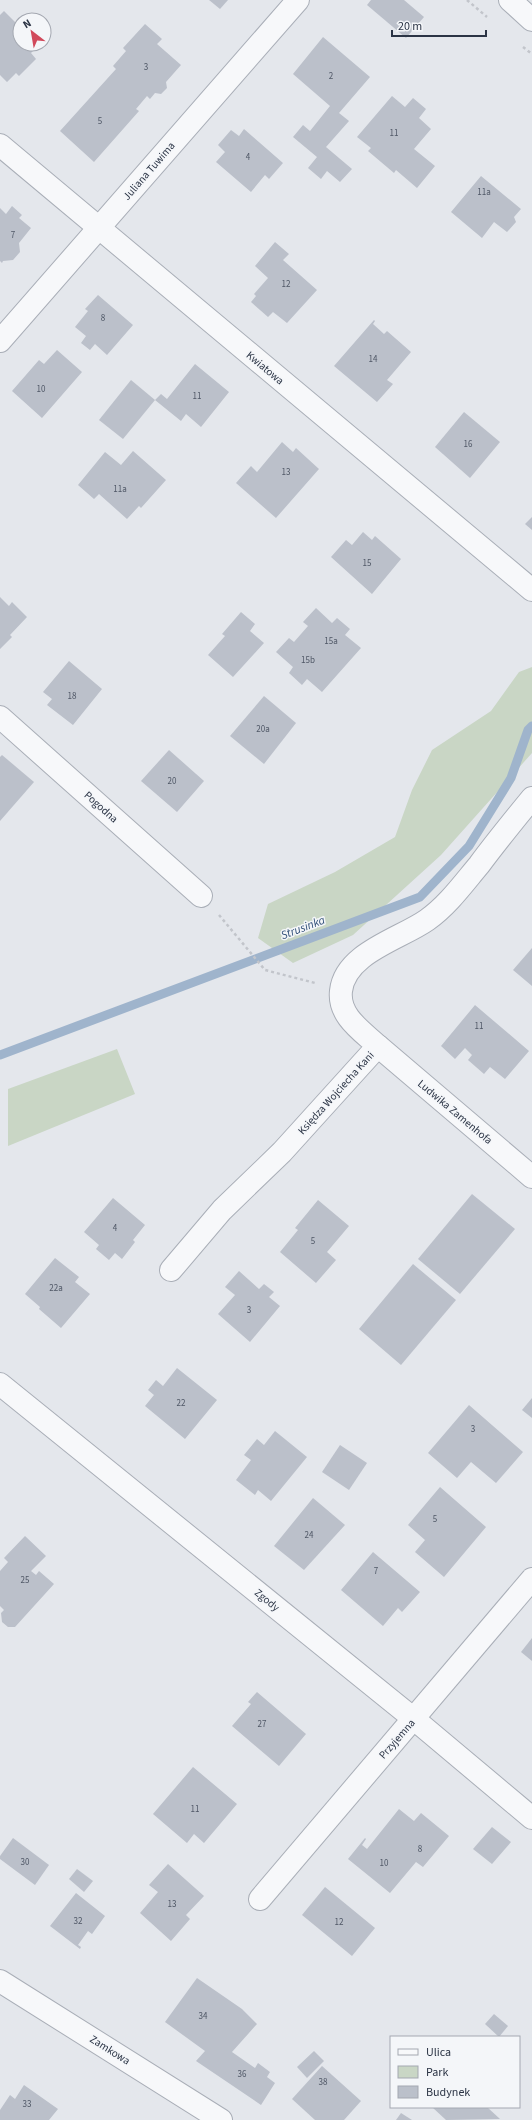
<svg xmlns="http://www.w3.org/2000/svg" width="532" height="2120" font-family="'Source Sans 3',sans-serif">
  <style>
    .green { fill: #c9d6c5 }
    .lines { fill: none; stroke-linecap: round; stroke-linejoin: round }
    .stream { stroke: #9fb4cc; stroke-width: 9 }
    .building { fill: #bbc0ca }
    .minor-casing { stroke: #a9aeb7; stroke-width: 24 }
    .path { stroke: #c2c5cb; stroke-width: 2.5; stroke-dasharray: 3 3; stroke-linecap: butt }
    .minor { stroke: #f7f8fa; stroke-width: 22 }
    .labels { text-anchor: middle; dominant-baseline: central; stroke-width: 3; stroke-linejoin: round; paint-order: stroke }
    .number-label { font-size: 9px; fill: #4f5766 }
    .street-label { font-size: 11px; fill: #2b3445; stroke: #f4f6f9 }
    .water-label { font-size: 12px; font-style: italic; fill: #34527a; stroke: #f4f6f9 }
  </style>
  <rect width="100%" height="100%" fill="#e4e7ec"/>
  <g class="green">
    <path d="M532 667V753L441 855 353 935 293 963 258 938 268 904 335 872 395 837 412 790 432 750 491 711 519 672Z"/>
    <path d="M117 1049 135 1094 8 1146V1089Z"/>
  </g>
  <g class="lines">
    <path class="stream" d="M0 1055 420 897 469 846 511 778 528 730 532 726"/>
  </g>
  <g class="building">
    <path d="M209 0H228L220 9Z"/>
    <path d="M371 0H404L424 17 406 38 367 5Z"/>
    <path d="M4 11 20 27V44L39 45 31 53 36 59 19 76 16 73 7 82 0 75V15Z"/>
    <path d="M145 24 162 39 157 44 181 65 166 82 167 88 161 94 155 93 150 99 147 96 136 109 139 111 94 162 60 131 116 69 113 66 126 51 123 48Z"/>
    <path d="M323 37 370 77 339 113 349 121 326 147 352 169 340 182 327 171 321 179 308 168 317 157 293 137 303 125 310 131 330 106 293 74Z"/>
    <path d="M392 96 405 107 413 98 426 109 419 118 431 129 414 149 435 166 417 188 396 170 394 173 368 151 371 148 357 137Z"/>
    <path d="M244 129 283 163 269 179 265 175 251 192 216 162 225 152 218 145 231 130 239 136Z"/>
    <path d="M481 176 521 209 514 217 516 222 507 232 494 222 482 238 451 212Z"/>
    <path d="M12 206 22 215 19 218 31 228 19 243 20 252 13 260 3 261 2 263 0 261V208L6 214Z"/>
    <path d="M275 242 289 254 283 260 317 290 287 323 273 312 268 317 251 302 256 296 254 294 268 278 255 266Z"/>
    <path d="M98 295 133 325 107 355 95 344 90 350 81 343 86 336 75 327 88 311 85 309Z"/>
    <path d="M374 320 375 321 373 324 384 334 387 331 411 352 387 380 393 384 377 402 334 366Z"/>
    <path d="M57 350 82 372 42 418 12 391 39 360 44 364Z"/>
    <path d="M195 364 229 392 201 427 186 414 181 421 155 400 161 394 167 399Z"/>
    <path d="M131 380 155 400 123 439 99 420Z"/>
    <path d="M464 412 500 442 470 478 435 447Z"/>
    <path d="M282 442 293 452 296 448 319 469 276 518 236 483 251 466 257 472Z"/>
    <path d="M133 451 166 480 141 508 139 506 127 519 99 494 94 499 78 485 105 452 121 465Z"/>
    <path d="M532 517V530L525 524Z"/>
    <path d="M363 532 372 540 375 536 401 559 372 594 331 557 346 540 352 545Z"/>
    <path d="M0 597 9 606 12 602 27 617 10 635 12 637 0 649Z"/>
    <path d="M316 608 332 623 337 618 350 629 345 635 361 648 322 692 307 679 302 685 289 673 293 667 276 652 289 638 294 642 308 626 303 622Z"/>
    <path d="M241 612 255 624 250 631 264 643 233 677 208 655 225 636 222 634Z"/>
    <path d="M69 661 102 689 73 725 47 705 52 699 43 692Z"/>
    <path d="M264 696 296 723 264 764 230 736Z"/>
    <path d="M169 750 204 781 177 812 141 781Z"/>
    <path d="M2 755 34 782 0 821V757Z"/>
    <path d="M532 948V986L513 970Z"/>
    <path d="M475 1005 529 1051 505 1079 490 1067 484 1074 468 1060 472 1055 465 1048 455 1059 441 1046Z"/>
    <path d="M472 1194 515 1229 460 1294 418 1259Z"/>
    <path d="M113 1198 145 1225 133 1240 135 1242 122 1259 115 1253 109 1260 96 1249 99 1245 84 1232Z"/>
    <path d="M318 1200 349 1226 327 1252 336 1260 316 1283 280 1252 298 1230 295 1228Z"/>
    <path d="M55 1258 79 1277 75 1282 90 1294 61 1328 39 1309 40 1307 25 1294Z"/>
    <path d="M413 1264 456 1300 401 1365 359 1329Z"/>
    <path d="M239 1271 259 1289 264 1284 274 1292 269 1297 280 1306 250 1342 218 1314 235 1295 225 1287Z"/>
    <path d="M177 1368 217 1400 185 1439 145 1406 154 1395 148 1390 156 1380 163 1386Z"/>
    <path d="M532 1398V1418L522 1410Z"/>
    <path d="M469 1405 523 1452 496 1483 471 1462 457 1478 428 1453Z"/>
    <path d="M275 1431 307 1457 271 1501 258 1490 255 1495 236 1480 251 1460 244 1455 257 1439 264 1445Z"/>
    <path d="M340 1445 367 1463 349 1490 322 1472Z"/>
    <path d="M440 1487 486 1527 444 1577 415 1552 425 1540 408 1525Z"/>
    <path d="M313 1498 345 1525 304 1570 274 1546Z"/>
    <path d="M25 1536 46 1556 31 1571 36 1575 39 1571 54 1584 15 1627H8L2 1622 1 1613 4 1610 0 1606V1571L8 1562 4 1558Z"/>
    <path d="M373 1552 420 1592 402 1612 398 1608 383 1626 341 1590Z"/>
    <path d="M532 1638V1661L521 1652Z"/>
    <path d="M257 1692 306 1734 279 1766 232 1726 251 1704 248 1702Z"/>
    <path d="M193 1767 237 1804 204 1843 194 1834 187 1843 153 1814Z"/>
    <path d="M399 1809 414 1821 421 1813 449 1836 423 1867 416 1862 390 1893 348 1859 365 1838 366 1839 362 1845 367 1849Z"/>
    <path d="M492 1827 511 1842 492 1864 473 1849Z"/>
    <path d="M13 1838 49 1865 35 1885 0 1859V1856Z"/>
    <path d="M168 1864 204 1896 186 1915 190 1919 171 1941 140 1913 158 1892 149 1885Z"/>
    <path d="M77 1869 93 1881 84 1892 69 1879Z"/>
    <path d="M325 1887 375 1928 352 1956 302 1915Z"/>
    <path d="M76 1893 105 1916 92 1934 88 1931 78 1945 81 1947 80 1949 50 1926Z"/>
    <path d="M197 1978 242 2009 257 2024 232 2052 255 2068 258 2063 270 2072 267 2077 275 2083 261 2105 196 2061 205 2051 165 2022Z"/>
    <path d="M494 2014 508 2026 499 2037 485 2024Z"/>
    <path d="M314 2051 324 2061 307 2078 297 2067Z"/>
    <path d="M322 2066 361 2101 344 2120H315L292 2099Z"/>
    <path d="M24 2085 58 2109 49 2120H0V2110L10 2095 15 2099Z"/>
    <path d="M432 2107H487L500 2119 446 2120Z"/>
    <path d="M401 2113 412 2120H396Z"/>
  </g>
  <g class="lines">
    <g class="minor-casing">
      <g id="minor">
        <path d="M510 0 532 20"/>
        <path d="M0 145 532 590"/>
        <path d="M0 341 298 0"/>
        <path d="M0 717 201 896"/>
        <path d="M378 1046 532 1177"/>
        <path d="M171 1270 222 1210 282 1152 378 1046C362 1031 338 1016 341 991 345 953 400 939 427 920 448 905 463 884 479 865 496 842 514 820 532 798"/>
        <path d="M0 1384 414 1719 532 1818"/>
        <path d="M260 1899 532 1579"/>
        <path d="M0 1981 221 2120"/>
      </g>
    </g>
    <g class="path">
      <path d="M467 0 487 17"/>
      <path d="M523 47 532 54"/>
      <path d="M219 915 265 970 315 983"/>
    </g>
    <use href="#minor" class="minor"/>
  </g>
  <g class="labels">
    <g class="number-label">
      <text x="146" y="67">3</text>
      <text x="331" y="76">2</text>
      <text x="100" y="121">5</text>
      <text x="394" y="133">11</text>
      <text x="248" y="157">4</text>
      <text x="484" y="192">11a</text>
      <text x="13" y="235">7</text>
      <text x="286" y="284">12</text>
      <text x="103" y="318">8</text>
      <text x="373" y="359">14</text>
      <text x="41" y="389">10</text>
      <text x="197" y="396">11</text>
      <text x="468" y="444">16</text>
      <text x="286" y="472">13</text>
      <text x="120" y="489">11a</text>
      <text x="367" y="563">15</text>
      <text x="331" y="641">15a</text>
      <text x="308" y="660">15b</text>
      <text x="72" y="696">18</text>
      <text x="263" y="729">20a</text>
      <text x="172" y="781">20</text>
      <text x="479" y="1026">11</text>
      <text x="115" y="1228">4</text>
      <text x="313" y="1241">5</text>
      <text x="56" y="1288">22a</text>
      <text x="249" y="1310">3</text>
      <text x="181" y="1403">22</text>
      <text x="473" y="1429">3</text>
      <text x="435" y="1519">5</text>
      <text x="309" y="1535">24</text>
      <text x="376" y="1571">7</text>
      <text x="25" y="1580">25</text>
      <text x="262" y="1724">27</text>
      <text x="195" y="1809">11</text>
      <text x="420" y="1849">8</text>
      <text x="25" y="1862">30</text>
      <text x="384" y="1863">10</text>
      <text x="172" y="1904">13</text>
      <text x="78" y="1921">32</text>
      <text x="339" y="1922">12</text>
      <text x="203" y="2016">34</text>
      <text x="242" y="2074">36</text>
      <text x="323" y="2082">38</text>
      <text x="27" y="2104">33</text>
    </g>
    <g class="street-label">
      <text transform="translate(149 171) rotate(-49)">Juliana Tuwima</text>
      <text transform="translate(265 368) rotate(40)">Kwiatowa</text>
      <text transform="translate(101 807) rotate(42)">Pogodna</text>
      <text transform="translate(336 1093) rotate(-48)">Księdza Wojciecha Kani</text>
      <text transform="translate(455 1112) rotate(40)">Ludwika Zamenhofa</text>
      <text transform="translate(267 1600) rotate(39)">Zgody</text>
      <text transform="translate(397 1739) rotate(-49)">Przyjemna</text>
      <text transform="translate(110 2050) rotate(32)">Zamkowa</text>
    </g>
    <g class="water-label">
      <text transform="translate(303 928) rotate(-21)">Strusinka</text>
    </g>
  </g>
  <rect x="390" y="2036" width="130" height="72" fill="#f4f6f9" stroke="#a4a8b1"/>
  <rect x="398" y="2049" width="20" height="6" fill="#f7f8fa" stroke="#a4a8b1"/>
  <text x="426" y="2056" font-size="12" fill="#2b3445">Ulica</text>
  <rect x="398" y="2066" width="20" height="12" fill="#c9d6c5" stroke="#a4a8b1"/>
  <text x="426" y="2076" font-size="12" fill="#2b3445">Park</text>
  <rect x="398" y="2086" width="20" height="12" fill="#bbc0ca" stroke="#a4a8b1"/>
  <text x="426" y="2096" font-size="12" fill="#2b3445">Budynek</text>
  <g transform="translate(32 32) rotate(329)"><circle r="19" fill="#f4f6f9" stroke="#a4a8b1"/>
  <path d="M0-3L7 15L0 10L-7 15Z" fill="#d1495b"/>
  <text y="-6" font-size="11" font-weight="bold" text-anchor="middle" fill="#2b3445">N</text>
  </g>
  <path d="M392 30v6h94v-6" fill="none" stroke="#2b3445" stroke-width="2"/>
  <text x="398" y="30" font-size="12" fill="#2b3445" stroke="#f4f6f9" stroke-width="3" paint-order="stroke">20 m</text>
</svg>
